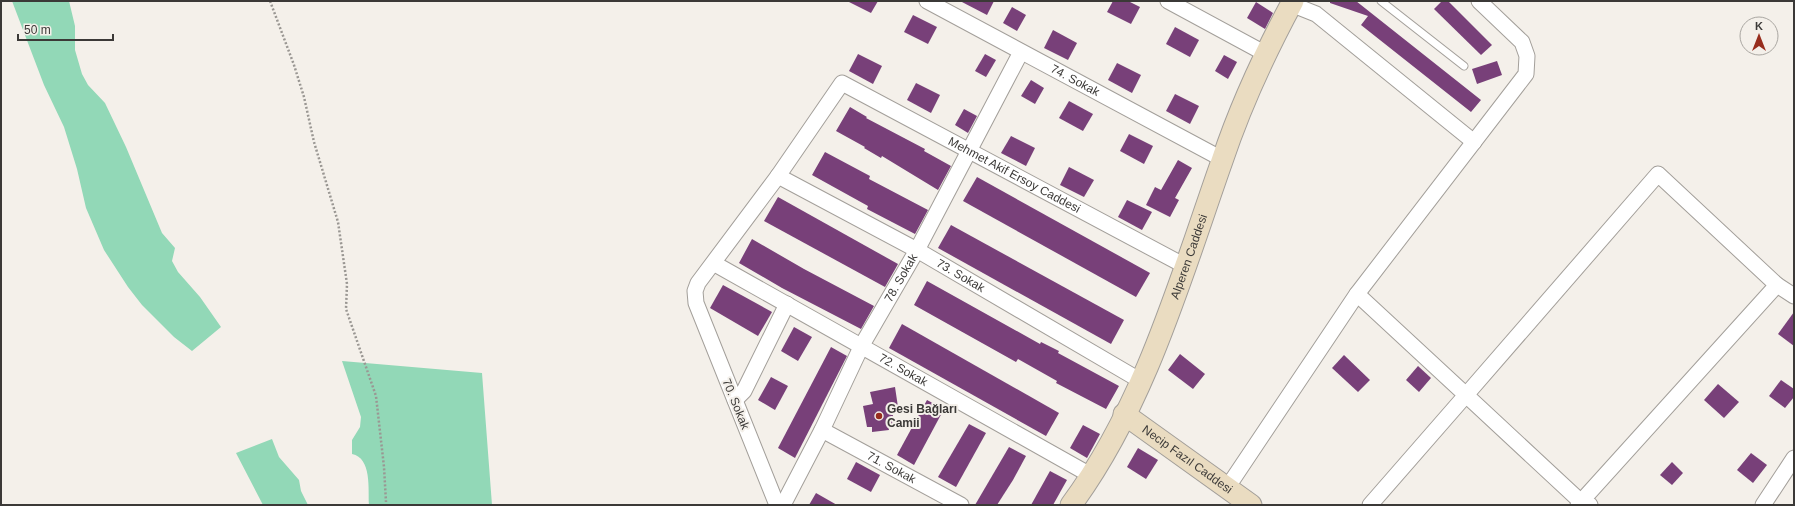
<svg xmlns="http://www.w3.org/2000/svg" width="1795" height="506" font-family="Helvetica,sans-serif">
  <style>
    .green { fill: #92d8b7 }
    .building { fill: #784079 }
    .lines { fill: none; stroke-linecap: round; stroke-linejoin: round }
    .lane-casing { stroke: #a39f9a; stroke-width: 9 }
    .street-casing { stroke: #a39f9a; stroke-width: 17 }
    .secondary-casing { stroke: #a39f9a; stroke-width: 23 }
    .path { stroke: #9a9793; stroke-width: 2.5; stroke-dasharray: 2 2; stroke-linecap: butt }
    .lane { stroke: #fff; stroke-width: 7 }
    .street { stroke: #fff; stroke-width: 15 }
    .secondary { stroke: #eadcc1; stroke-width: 21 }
    .poi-dot { fill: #972d1d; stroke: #f4f0ea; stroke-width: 1.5 }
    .labels { text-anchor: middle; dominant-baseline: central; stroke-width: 4; stroke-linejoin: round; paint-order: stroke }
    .street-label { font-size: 12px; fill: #3b3937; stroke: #f4f0ea }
    .poi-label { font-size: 12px; font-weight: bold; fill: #3b3937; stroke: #f4f0ea; text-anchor: start }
  </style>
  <rect width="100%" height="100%" fill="#f4f0ea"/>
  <g class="green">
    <path d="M12 1H69L75 26V50L82 74 88 85 105 103 126 147 162 233 175 248 172 261 178 272 200 297 221 327 192 351 174 337 142 305 128 287 104 250 86 208 77 169 64 127 44 85Z"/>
    <path d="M342 361 482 373 492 505H369C368 489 372 458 352 454V440L360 427 361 417Z"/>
    <path d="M272 439 279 457 299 480 301 491 308 505H263L236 453Z"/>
  </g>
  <g class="building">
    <path d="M847 1H878L871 13Z"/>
    <path d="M960 1H994L987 15Z"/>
    <path d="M1113 1H1128L1140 7 1131 24 1107 12Z"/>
    <path d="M1330 1H1356L1481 100 1471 112 1361 25 1368 16 1330 3Z"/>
    <path d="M1442 1H1448L1492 45 1481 55 1434 9Z"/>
    <path d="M1256 2 1273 13 1265 29 1247 18Z"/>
    <path d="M1012 7 1026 15 1017 31 1003 23Z"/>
    <path d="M913 15 937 27 928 44 904 32Z"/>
    <path d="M1175 27 1199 40 1190 57 1166 44Z"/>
    <path d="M1053 30 1077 43 1068 60 1044 48Z"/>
    <path d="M858 54 882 66 873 84 849 71Z"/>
    <path d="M985 54 996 60 986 77 975 71Z"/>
    <path d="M1224 55 1237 62 1228 79 1215 71Z"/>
    <path d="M1497 61 1502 75 1477 84 1472 69Z"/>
    <path d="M1117 63 1141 75 1132 93 1108 80Z"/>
    <path d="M1031 80 1044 88 1035 104 1021 96Z"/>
    <path d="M916 83 940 95 931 113 907 100Z"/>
    <path d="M1175 94 1199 106 1190 124 1166 111Z"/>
    <path d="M1069 101 1093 114 1083 131 1059 118Z"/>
    <path d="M850 107 867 117 866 118 925 149 924 151 951 166 938 190 882 156 881 158 864 148 865 147 836 131Z"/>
    <path d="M964 109 977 116 968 133 955 125Z"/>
    <path d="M1129 134 1153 146 1144 164 1120 151Z"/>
    <path d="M1011 136 1035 148 1026 166 1001 153Z"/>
    <path d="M825 152 870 176 869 179 928 210 915 234 867 209 868 206 812 175Z"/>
    <path d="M1178 160 1192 168 1175 198 1179 200 1170 217 1146 205 1155 187 1161 190Z"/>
    <path d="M1069 167 1094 180 1084 197 1060 185Z"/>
    <path d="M977 177 1150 273 1136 297 963 201Z"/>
    <path d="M778 197 898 264 885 287 764 221Z"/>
    <path d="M1127 200 1152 212 1142 230 1118 217Z"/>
    <path d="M951 225 1124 320 1111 344 938 248Z"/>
    <path d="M752 239 804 269 874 306 861 329 782 288 739 263Z"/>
    <path d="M927 281 1040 344 1041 342 1059 351 1058 353 1119 386 1106 409 1056 383 1057 381 1018 359 1016 362 914 305Z"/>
    <path d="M723 285 772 312 758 336 710 308Z"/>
    <path d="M1794 312V346L1778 334Z"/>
    <path d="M902 324 1059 413 1046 436 889 348Z"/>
    <path d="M794 327 812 337 798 361 781 351Z"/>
    <path d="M831 347 847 356 795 458 778 448Z"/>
    <path d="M1180 354 1205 374 1193 389 1168 370Z"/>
    <path d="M1344 355 1370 380 1358 392 1332 368Z"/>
    <path d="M1418 366 1431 378 1419 392 1406 380Z"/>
    <path d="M771 377 788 386 775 410 758 400Z"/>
    <path d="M1781 380 1794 389V397L1785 408 1769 396Z"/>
    <path d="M1718 384 1739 402 1724 418 1704 400Z"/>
    <path d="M895 387 898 407 892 409 894 423 888 425 889 430 872 432V427H867L863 406 873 404 870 392Z"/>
    <path d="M927 400 944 409 914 465 897 455Z"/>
    <path d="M969 424 986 433 956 487 938 477Z"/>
    <path d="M1083 425 1100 434 1087 458 1070 448Z"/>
    <path d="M1009 447 1026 456 1013 480 997 505H975Z"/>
    <path d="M1138 448 1158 460 1146 479 1127 467Z"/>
    <path d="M1751 453 1767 465 1753 483 1737 470Z"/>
    <path d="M856 462 880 475 871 492 847 479Z"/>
    <path d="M1672 462 1683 473 1672 485 1660 475Z"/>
    <path d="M1050 471 1067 480 1053 505H1031Z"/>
    <path d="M816 493 837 505H809Z"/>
  </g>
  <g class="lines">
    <g class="lane-casing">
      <path id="lane" d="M1381 1 1464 66"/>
    </g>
    <g class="street-casing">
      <g id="street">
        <path id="s1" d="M927 1 1222 159"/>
        <path d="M1168 1 1266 54"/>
        <path d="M1291 4 1316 14 1474 142"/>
        <path id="s2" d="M778 176 917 250 1141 381"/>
        <path id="s3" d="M715 264 1092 476"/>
        <path d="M1357 294 1526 74 1527 56 1522 42 1479 1"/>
        <path d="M735 400 744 391 787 304"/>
        <path id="s4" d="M822 430 961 505"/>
        <path d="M1227 488 1357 294 1466 395 1370 505"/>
        <path id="s5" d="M777 505 696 303 695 291 698 283 778 176 842 83 1187 267"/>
        <path id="s6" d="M783 505 822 430 862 345 917 250 1021 52"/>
        <path d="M1578 505 1777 285 1794 296"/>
        <path d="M1590 505 1580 501 1466 395 1658 174 1777 285"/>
        <path d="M1763 505 1794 458"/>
      </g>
    </g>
    <g class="secondary-casing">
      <g id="secondary">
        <path id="s7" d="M1124 414 1251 505"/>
        <path id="s8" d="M1071 505C1145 405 1181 277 1222 161 1240 107 1266 51 1293 1"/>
      </g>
    </g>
    <path class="path" d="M270 1 294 65 304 97 314 142 338 222 347 284 346 309 376 396 384 467 386 502"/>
    <use href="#lane" class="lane"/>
    <use href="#street" class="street"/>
    <use href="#secondary" class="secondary"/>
  </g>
  <circle class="poi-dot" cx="879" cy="416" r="4"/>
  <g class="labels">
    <g class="street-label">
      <text stroke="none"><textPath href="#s1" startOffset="168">74. Sokak</textPath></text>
      <text stroke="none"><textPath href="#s5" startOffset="680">Mehmet Akif Ersoy Caddesi</textPath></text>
      <text stroke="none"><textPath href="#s8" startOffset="276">Alperen Caddesi</textPath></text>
      <text stroke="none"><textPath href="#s2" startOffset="208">73. Sokak</textPath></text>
      <text stroke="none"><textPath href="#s6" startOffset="256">78. Sokak</textPath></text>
      <text stroke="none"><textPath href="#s3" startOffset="216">72. Sokak</textPath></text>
      <text transform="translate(736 404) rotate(68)">70. Sokak</text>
      <text stroke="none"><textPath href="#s7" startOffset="78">Necip Fazıl Caddesi</textPath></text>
      <text stroke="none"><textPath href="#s4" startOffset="79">71. Sokak</textPath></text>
    </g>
    <g class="poi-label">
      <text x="887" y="409">Gesi Bağları<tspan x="887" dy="14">Camii</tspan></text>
    </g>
  </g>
  <rect width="1795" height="506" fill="none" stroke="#3b3937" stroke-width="4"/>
  <g transform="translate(1759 36)"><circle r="19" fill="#f4f0ea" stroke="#aaa7a2"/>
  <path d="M0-3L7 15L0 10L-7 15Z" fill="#972d1d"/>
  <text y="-6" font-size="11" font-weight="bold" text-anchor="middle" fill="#3b3937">K</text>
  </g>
  <path d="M18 34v6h95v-6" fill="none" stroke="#3b3937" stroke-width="2"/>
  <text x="24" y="34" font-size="12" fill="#3b3937" stroke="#f4f0ea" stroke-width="3" paint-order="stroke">50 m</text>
</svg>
